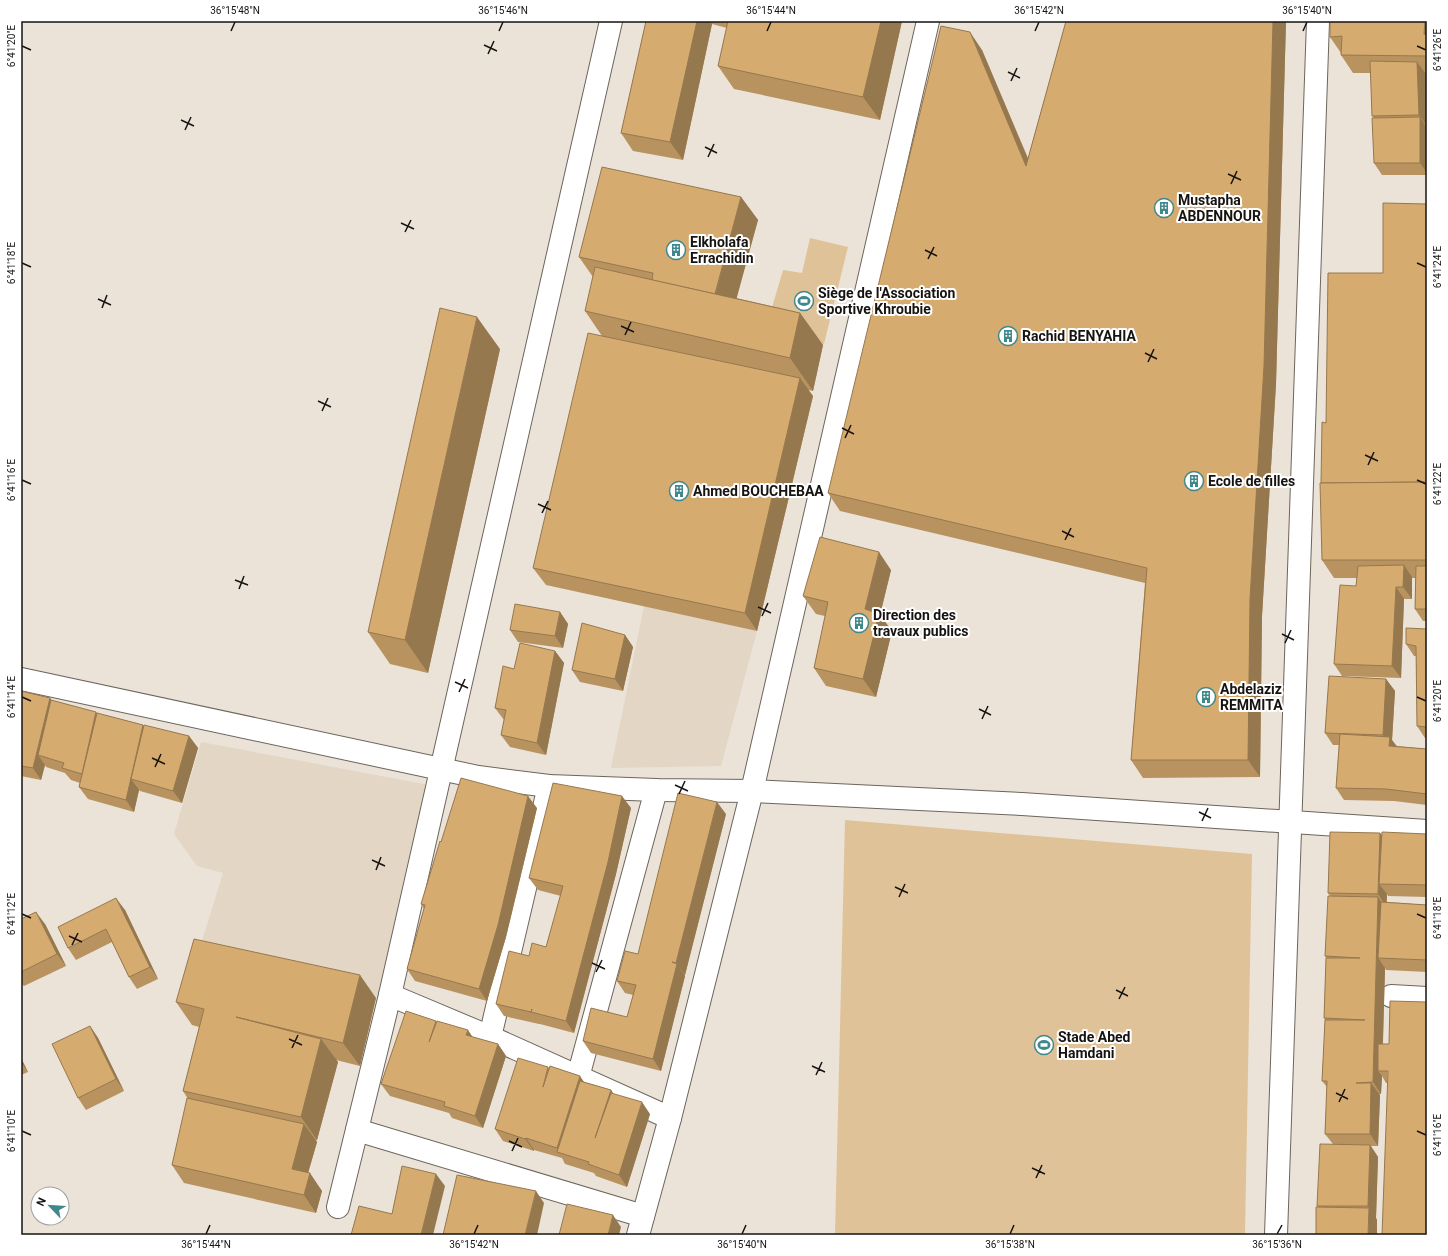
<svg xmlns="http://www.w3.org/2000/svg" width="1448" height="1256" font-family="Roboto,sans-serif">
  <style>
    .built { fill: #e3d6c5 }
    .green { fill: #e0c299 }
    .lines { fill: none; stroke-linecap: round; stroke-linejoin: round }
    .minor-casing { stroke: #6c655c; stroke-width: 24 }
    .minor { stroke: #fff; stroke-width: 22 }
    .wall { fill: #b89360 }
    .shaded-wall { fill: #96784e }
    .building { fill: #d6ab70; stroke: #96784e }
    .ticks { fill: none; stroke: #161310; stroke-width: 1.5 }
    .labels { text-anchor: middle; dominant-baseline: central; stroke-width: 4; stroke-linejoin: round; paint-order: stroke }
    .poi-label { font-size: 14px; font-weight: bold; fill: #161310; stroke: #fff; text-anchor: start }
    .neatline { fill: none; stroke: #161310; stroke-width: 1.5 }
    .ticks-label { font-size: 10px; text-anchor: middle; fill: #161310 }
  </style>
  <rect width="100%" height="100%" fill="#ebe3d8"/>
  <g class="built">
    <path d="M644 606 757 631 721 766 611 768Z"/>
    <path d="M201 742 429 785 378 997 197 957 223 873 197 866 174 834Z"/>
  </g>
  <g class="green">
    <path d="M810 238 848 247 824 344 766 328 783 270 802 273Z"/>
    <path d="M845 820 1252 854 1245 1235H835Z"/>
  </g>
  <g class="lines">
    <g class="minor-casing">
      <g id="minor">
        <path d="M611 21 390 995 490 1037 670 1118"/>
        <path d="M21 679 478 777 549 786 656 790 752 791 1022 804 1427 831"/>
        <path d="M1391 996 1427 998"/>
        <path d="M490 1037 549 786"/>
        <path d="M578 1077 656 790"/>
        <path d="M357 1130 643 1216"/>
        <path d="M338 1207 390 995"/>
        <path d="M638 1235 670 1118 752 791 928 21"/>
        <path d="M1276 1235 1318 21"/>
      </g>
    </g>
    <use href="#minor" class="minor"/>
  </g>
  <g class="wall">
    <path d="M646 21H902L880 120 734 89 718 66 727 28 712 24 683 160 633 151 621 133Z"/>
    <path d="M1066 21H1286L1276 384 1262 616 1260 777 1143 778 1131 760 1145 583 840 511 828 493 982 50 1028 158Z"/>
    <path d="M1427 21V74H1426L1427 104V175H1382L1374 163V118L1372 116 1371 73H1353L1341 55V53L1330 37Z"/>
    <path d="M741 197 758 220 736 298 800 313 823 345 813 391 808 390 813 396 757 631 546 585 533 568 602 336 585 311 593 277 579 257Z"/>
    <path d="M1427 204V621H1423L1415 609V578H1412V599H1404L1401 678 1342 676 1334 664 1356 586 1357 578H1334L1322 560 1321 483 1326 423 1383 273Z"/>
    <path d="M500 349 428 673 390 664 368 632Z"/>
    <path d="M891 570 880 615 892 631 876 697 826 686 814 668 825 616 816 614 803 596Z"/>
    <path d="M560 612 568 624 563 648 518 642 510 630Z"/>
    <path d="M1427 629V738H1425L1417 726 1416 656H1414L1406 644Z"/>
    <path d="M625 635 633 647 623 691 580 682 572 670Z"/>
    <path d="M555 651 564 663 546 755 510 747 501 735 504 720 495 708 514 669Z"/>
    <path d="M1386 679 1395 691 1392 740 1397 746 1427 749V805L1394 801 1344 800 1336 788 1339 745H1333L1325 733Z"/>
    <path d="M21 691 50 698 51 700 97 713 143 725 144 726 189 736 198 748 182 803 140 791 139 790 134 812 88 799 79 787 80 783 71 780 65 773 46 767 45 765 41 780 21 776Z"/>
    <path d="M537 808 506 937 487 1001 415 981 407 969 424 909 421 904Z"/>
    <path d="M631 808 616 874 574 1033 540 1024H539L504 1016 496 1004 529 956 546 947 561 896 538 890 529 878Z"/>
    <path d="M726 814 685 975V976L661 1071 591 1053 583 1041 627 1017 633 995 625 993 617 981 638 954Z"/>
    <path d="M1380 833 1382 835 1427 834V897L1388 896 1387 894V902L1427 905V972L1386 970 1385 968 1383 1044H1389L1387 1083H1386L1382 1076 1381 1094H1379L1380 1095 1378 1146H1371L1378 1157 1376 1218 1377 1220 1318 1207 1317 1206 1333 1144 1325 1134 1327 1087 1322 1081 1325 1020 1324 1018 1326 958 1325 956 1330 896 1328 893Z"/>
    <path d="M125 910 158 979 137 989 129 977 112 942 76 960 68 948Z"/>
    <path d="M21 919 45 924 66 966 24 986 21 983Z"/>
    <path d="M376 998 360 1066 336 1060 338 1062 317 1140H316L317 1142 308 1173 322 1191 316 1213 184 1183 172 1165 188 1099 183 1091 199 1027 192 1025 176 1002Z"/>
    <path d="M436 1021 437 1022 472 1037 498 1044 506 1056 483 1128 452 1118 449 1113 390 1096 381 1084Z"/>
    <path d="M90 1026 98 1038 124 1091 86 1110 78 1098Z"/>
    <path d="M21 1058 28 1072 21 1075Z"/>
    <path d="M548 1067 549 1068 584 1082 611 1090 613 1094 650 1114 627 1187 596 1176 594 1173 565 1164 562 1158 534 1150V1151L503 1141 495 1129Z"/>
  </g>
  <g class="shaded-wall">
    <path d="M697 21H710L712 24 683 160 670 142Z"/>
    <path d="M881 21H902L880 120 863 97Z"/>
    <path d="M1273 21H1286L1276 384 1262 616 1260 777 1248 760 1250 599Z"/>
    <path d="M1425 21H1427V39L1424 34Z"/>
    <path d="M970 32 982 50 1038 183 1026 166Z"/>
    <path d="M1417 62 1426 74 1427 126 1419 115Z"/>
    <path d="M1420 117 1427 128V173L1420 163Z"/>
    <path d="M741 197 758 220 731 319 715 296Z"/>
    <path d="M800 313 823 345 813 391 790 358Z"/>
    <path d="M477 317 500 349 428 673 405 640Z"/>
    <path d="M800 378 813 396 757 631 745 613Z"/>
    <path d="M879 552 891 570 880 615 892 631 876 697 863 679 865 609Z"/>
    <path d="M1404 565 1412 577V599L1403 587Z"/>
    <path d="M1396 587 1404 599 1401 678 1392 666Z"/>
    <path d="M560 612 568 624 563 648 555 636Z"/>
    <path d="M625 635 633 647 623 691 615 679Z"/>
    <path d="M555 651 564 663 546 755 537 743Z"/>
    <path d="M1386 679 1395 691 1392 740 1398 749 1389 746V743L1383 735Z"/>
    <path d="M50 698 58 710 38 755 45 765 41 780 33 768Z"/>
    <path d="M96 712 104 724 90 786 82 774Z"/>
    <path d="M143 725 151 737 131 779 139 790 134 812 126 800Z"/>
    <path d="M189 736 198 748 182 803 173 791Z"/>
    <path d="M528 796 537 808 506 937 487 1001 479 989Z"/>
    <path d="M622 796 631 808 616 874 574 1033 566 1021Z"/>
    <path d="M717 802 726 814 685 975 676 963Z"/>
    <path d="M1380 833 1389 845 1379 884 1387 894 1386 906 1378 894Z"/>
    <path d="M1378 897 1386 909 1378 958 1385 968 1382 1071H1378L1382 1076 1381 1094 1373 1082Z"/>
    <path d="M116 898 125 910 158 979 150 967Z"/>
    <path d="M36 912 45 924 66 966 57 954Z"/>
    <path d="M677 964 685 976 661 1071 653 1059Z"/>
    <path d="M360 975 376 998 360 1066 343 1043Z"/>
    <path d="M90 1026 98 1038 124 1091 116 1079Z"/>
    <path d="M468 1030 476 1042 466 1035Z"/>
    <path d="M321 1039 338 1062 317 1140 301 1117Z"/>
    <path d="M498 1044 506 1056 483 1128 475 1116Z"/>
    <path d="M21 1058 28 1072 21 1062Z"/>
    <path d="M580 1076 588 1088 561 1153 557 1148Z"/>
    <path d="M1371 1083 1380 1095 1378 1146 1370 1134Z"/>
    <path d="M611 1090 619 1102 595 1138Z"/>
    <path d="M642 1102 650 1114 627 1187 619 1175Z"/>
    <path d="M304 1124 317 1142 304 1187 292 1169Z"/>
    <path d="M526 1138 534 1150V1151L525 1139Z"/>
    <path d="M1370 1145 1378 1157 1376 1218 1377 1220V1235H1368L1369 1208 1368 1206Z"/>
    <path d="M310 1173 322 1191 316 1213 304 1195Z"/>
    <path d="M436 1174 445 1186 433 1235H421Z"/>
    <path d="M536 1191 544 1203 537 1235H525Z"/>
    <path d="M613 1215 621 1227 619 1235H608Z"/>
  </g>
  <g class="building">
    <path d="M646 21H697L670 142 621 133Z"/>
    <path d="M728 21H881L863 97 718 66Z"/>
    <path d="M1066 21H1273L1264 366 1250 599 1248 760H1131L1147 568 828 493 941 26 970 32 1026 166Z"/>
    <path d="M1330 21H1425L1424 34 1427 35V56L1341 55 1342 36 1330 37Z"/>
    <path d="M1370 61 1417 62 1419 115 1372 116Z"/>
    <path d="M1420 117V163H1374L1372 118Z"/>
    <path d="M602 167 741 197 715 294 652 280 653 273 579 257Z"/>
    <path d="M1383 203 1427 204V482L1321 483 1322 422 1326 423 1328 273H1383Z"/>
    <path d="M595 267 800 313 790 358 585 311Z"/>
    <path d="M440 308 477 317 405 640 368 632Z"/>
    <path d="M588 333 800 378 745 613 533 568Z"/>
    <path d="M1427 482V560H1322L1320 483Z"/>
    <path d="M820 537 879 552 865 609 879 614 863 679 814 668 828 602 803 596Z"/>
    <path d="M1404 565 1403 587H1396L1392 666 1334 664 1340 585 1356 586 1358 566Z"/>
    <path d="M1416 566H1427V609H1415Z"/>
    <path d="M515 604 560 612 555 636 510 630Z"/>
    <path d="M582 623 625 635 615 679 572 670Z"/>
    <path d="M1406 628 1427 629V727L1417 726 1416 646 1406 644Z"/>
    <path d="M520 643 555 651 537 743 501 735 506 710 495 708 503 666 514 669Z"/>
    <path d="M1329 676 1386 679 1383 735 1325 733Z"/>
    <path d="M21 691 50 698 33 768 21 766Z"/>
    <path d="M51 700 96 712 82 774 62 768 64 763 38 755Z"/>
    <path d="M97 713 143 725 126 800 79 787Z"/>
    <path d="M144 725 189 736 173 791 131 779Z"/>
    <path d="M1340 734 1390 737 1389 746 1427 749V794L1386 789 1336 788Z"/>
    <path d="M461 778 528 796 498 925 479 989 407 969 425 905 421 904 440 841 441 842Z"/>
    <path d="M553 783 622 796 608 862 566 1021 531 1012 532 1009 531 1012 496 1004 509 951 529 956 532 943 546 947 563 886 529 878Z"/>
    <path d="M678 793 717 802 676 963 672 962 677 964 653 1059 583 1041 591 1008 627 1017 636 985 617 981 625 951 638 954Z"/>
    <path d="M1330 832 1380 833 1378 894 1328 893Z"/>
    <path d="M1382 832 1427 834V885L1379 884Z"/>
    <path d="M1328 896 1378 897 1373 1082 1356 1083H1371L1370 1134H1325L1327 1081H1322L1325 1020H1365L1324 1018 1326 958H1360L1325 956Z"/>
    <path d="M116 898 150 967 129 977 106 929 68 948 58 927Z"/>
    <path d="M1381 902 1427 905V960L1378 958Z"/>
    <path d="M36 912 57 954 21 972V919Z"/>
    <path d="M194 939 360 975 343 1043 236 1017 321 1039 301 1117 183 1091 204 1009 176 1002Z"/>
    <path d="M1390 1001 1427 1002V1235H1382L1388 1071H1378V1044H1389Z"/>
    <path d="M406 1011 436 1021 429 1042 437 1021 468 1030 466 1035 498 1044 475 1116 444 1106 445 1102 381 1084Z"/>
    <path d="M90 1026 116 1079 78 1098 52 1044Z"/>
    <path d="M518 1058 548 1067 543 1087 550 1066 580 1076 557 1148 526 1138 525 1139 495 1129Z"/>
    <path d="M580 1081 611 1090 595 1138 611 1093 642 1102 619 1175 588 1164 589 1162 557 1152Z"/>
    <path d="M187 1098 304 1124 292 1169 310 1173 304 1195 172 1165Z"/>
    <path d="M1320 1144 1370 1145 1368 1206H1317Z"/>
    <path d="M402 1166 436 1174 421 1235H351L359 1206 392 1214Z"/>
    <path d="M457 1175 536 1191 525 1235H443Z"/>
    <path d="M567 1204 613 1215 608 1235H559Z"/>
    <path d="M1316 1207 1369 1208 1368 1235H1316Z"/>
  </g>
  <path class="ticks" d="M231 31 235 22M499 31 503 22M767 31 771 22M1035 31 1039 22M1303 31 1307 22M484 45 497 51M22 46 31 50M1417 46 1426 50M488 54 494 41M1008 72 1020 78M1011 81 1017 68M181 120 194 126M185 130 191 117M705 147 717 153M708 157 714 144M1228 174 1241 180M1231 184 1237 171M401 223 414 229M405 232 411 220M925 250 937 256M928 259 934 247M22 263 31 267M1417 263 1426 267M98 299 111 305M102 308 107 295M621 326 634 332M625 335 631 322M1145 353 1157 359M1148 362 1154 349M318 401 331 407M322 411 328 398M842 428 854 434M845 438 851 425M1365 455 1378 461M1368 465 1374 452M22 480 31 484M1417 480 1426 484M538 504 551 510M542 513 548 501M1062 531 1074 537M1065 540 1071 528M235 580 248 585M239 589 244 576M758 607 771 613M762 616 768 603M1282 634 1294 640M1285 643 1291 630M455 682 468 688M459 692 465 679M22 697 31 701M1417 697 1426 701M979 709 991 715M982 719 988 706M152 758 165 764M155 767 161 754M675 785 688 791M679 794 685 781M1199 812 1211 818M1202 821 1208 808M372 860 385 866M376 870 381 857M895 887 908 893M899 897 905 884M22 914 31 918M1417 914 1426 918M69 936 82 942M72 945 78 933M592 963 605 969M596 972 602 960M1116 990 1128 996M1119 999 1125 987M289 1039 302 1045M292 1048 298 1035M812 1066 825 1072M816 1075 822 1062M1336 1093 1348 1099M1339 1102 1345 1089M22 1131 31 1135M1417 1131 1426 1135M509 1141 522 1147M512 1151 518 1138M1032 1168 1045 1174M1036 1178 1042 1165M206 1234 210 1225M474 1234 478 1225M742 1234 746 1225M1010 1234 1014 1225M1277 1234 1282 1225"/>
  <defs>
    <g id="building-ring" transform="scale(1)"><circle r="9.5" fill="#fff" stroke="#40888b" stroke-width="1.5"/><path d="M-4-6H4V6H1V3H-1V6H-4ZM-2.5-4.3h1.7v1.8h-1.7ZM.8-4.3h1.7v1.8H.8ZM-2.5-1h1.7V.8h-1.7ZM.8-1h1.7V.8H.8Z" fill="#40888b"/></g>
    <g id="stadium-ring" transform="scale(1)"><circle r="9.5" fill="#fff" stroke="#40888b" stroke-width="1.5"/><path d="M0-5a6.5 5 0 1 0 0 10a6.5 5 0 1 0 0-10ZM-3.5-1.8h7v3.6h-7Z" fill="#40888b"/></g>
  </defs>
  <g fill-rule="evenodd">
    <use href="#building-ring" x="1164" y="208"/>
    <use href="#building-ring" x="676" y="250"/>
    <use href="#stadium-ring" x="804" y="301"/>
    <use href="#building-ring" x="1008" y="336"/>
    <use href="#building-ring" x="1194" y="481"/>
    <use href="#building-ring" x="679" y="491"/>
    <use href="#building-ring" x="859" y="623"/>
    <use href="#building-ring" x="1206" y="697"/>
    <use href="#stadium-ring" x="1044" y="1045"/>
  </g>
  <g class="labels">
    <g class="poi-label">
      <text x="1178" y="200">Mustapha<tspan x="1178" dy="16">ABDENNOUR</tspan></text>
      <text x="690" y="242">Elkholafa<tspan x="690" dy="16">Errachidin</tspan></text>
      <text x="818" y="293">Siège de l'Association<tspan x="818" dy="16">Sportive Khroubie</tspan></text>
      <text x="1022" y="336">Rachid BENYAHIA</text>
      <text x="1208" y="481">Ecole de filles</text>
      <text x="693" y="491">Ahmed BOUCHEBAA</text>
      <text x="873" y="615">Direction des<tspan x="873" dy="16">travaux publics</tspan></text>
      <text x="1220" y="689">Abdelaziz<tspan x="1220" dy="16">REMMITA</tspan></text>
      <text x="1058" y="1037">Stade Abed<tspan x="1058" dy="16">Hamdani</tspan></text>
    </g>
  </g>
  <rect width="1448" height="1256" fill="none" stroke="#ffffff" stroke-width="44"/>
  <g transform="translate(50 1206) rotate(295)"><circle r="19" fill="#ffffff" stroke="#a2a19f"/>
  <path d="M0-3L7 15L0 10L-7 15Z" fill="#40888b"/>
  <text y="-6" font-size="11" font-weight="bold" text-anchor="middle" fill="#161310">N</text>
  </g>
  <rect x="22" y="22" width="1404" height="1212" class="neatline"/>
  <g class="ticks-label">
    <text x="235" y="14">36°15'48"N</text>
    <text x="503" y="14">36°15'46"N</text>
    <text x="771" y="14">36°15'44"N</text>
    <text x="1039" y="14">36°15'42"N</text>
    <text x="1307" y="14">36°15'40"N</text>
    <text transform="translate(11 46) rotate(-90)" y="4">6°41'20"E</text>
    <text transform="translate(1437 50) rotate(-90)" y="4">6°41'26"E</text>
    <text transform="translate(11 263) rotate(-90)" y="4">6°41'18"E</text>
    <text transform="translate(1437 267) rotate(-90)" y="4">6°41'24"E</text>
    <text transform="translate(11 480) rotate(-90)" y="4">6°41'16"E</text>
    <text transform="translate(1437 484) rotate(-90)" y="4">6°41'22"E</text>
    <text transform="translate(11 697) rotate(-90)" y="4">6°41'14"E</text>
    <text transform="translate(1437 701) rotate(-90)" y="4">6°41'20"E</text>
    <text transform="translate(11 914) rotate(-90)" y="4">6°41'12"E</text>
    <text transform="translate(1437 918) rotate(-90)" y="4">6°41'18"E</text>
    <text transform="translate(11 1131) rotate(-90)" y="4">6°41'10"E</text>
    <text transform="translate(1437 1135) rotate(-90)" y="4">6°41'16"E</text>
    <text x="206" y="1248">36°15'44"N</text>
    <text x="474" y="1248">36°15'42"N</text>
    <text x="742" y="1248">36°15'40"N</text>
    <text x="1010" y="1248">36°15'38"N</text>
    <text x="1277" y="1248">36°15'36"N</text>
  </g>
</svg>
